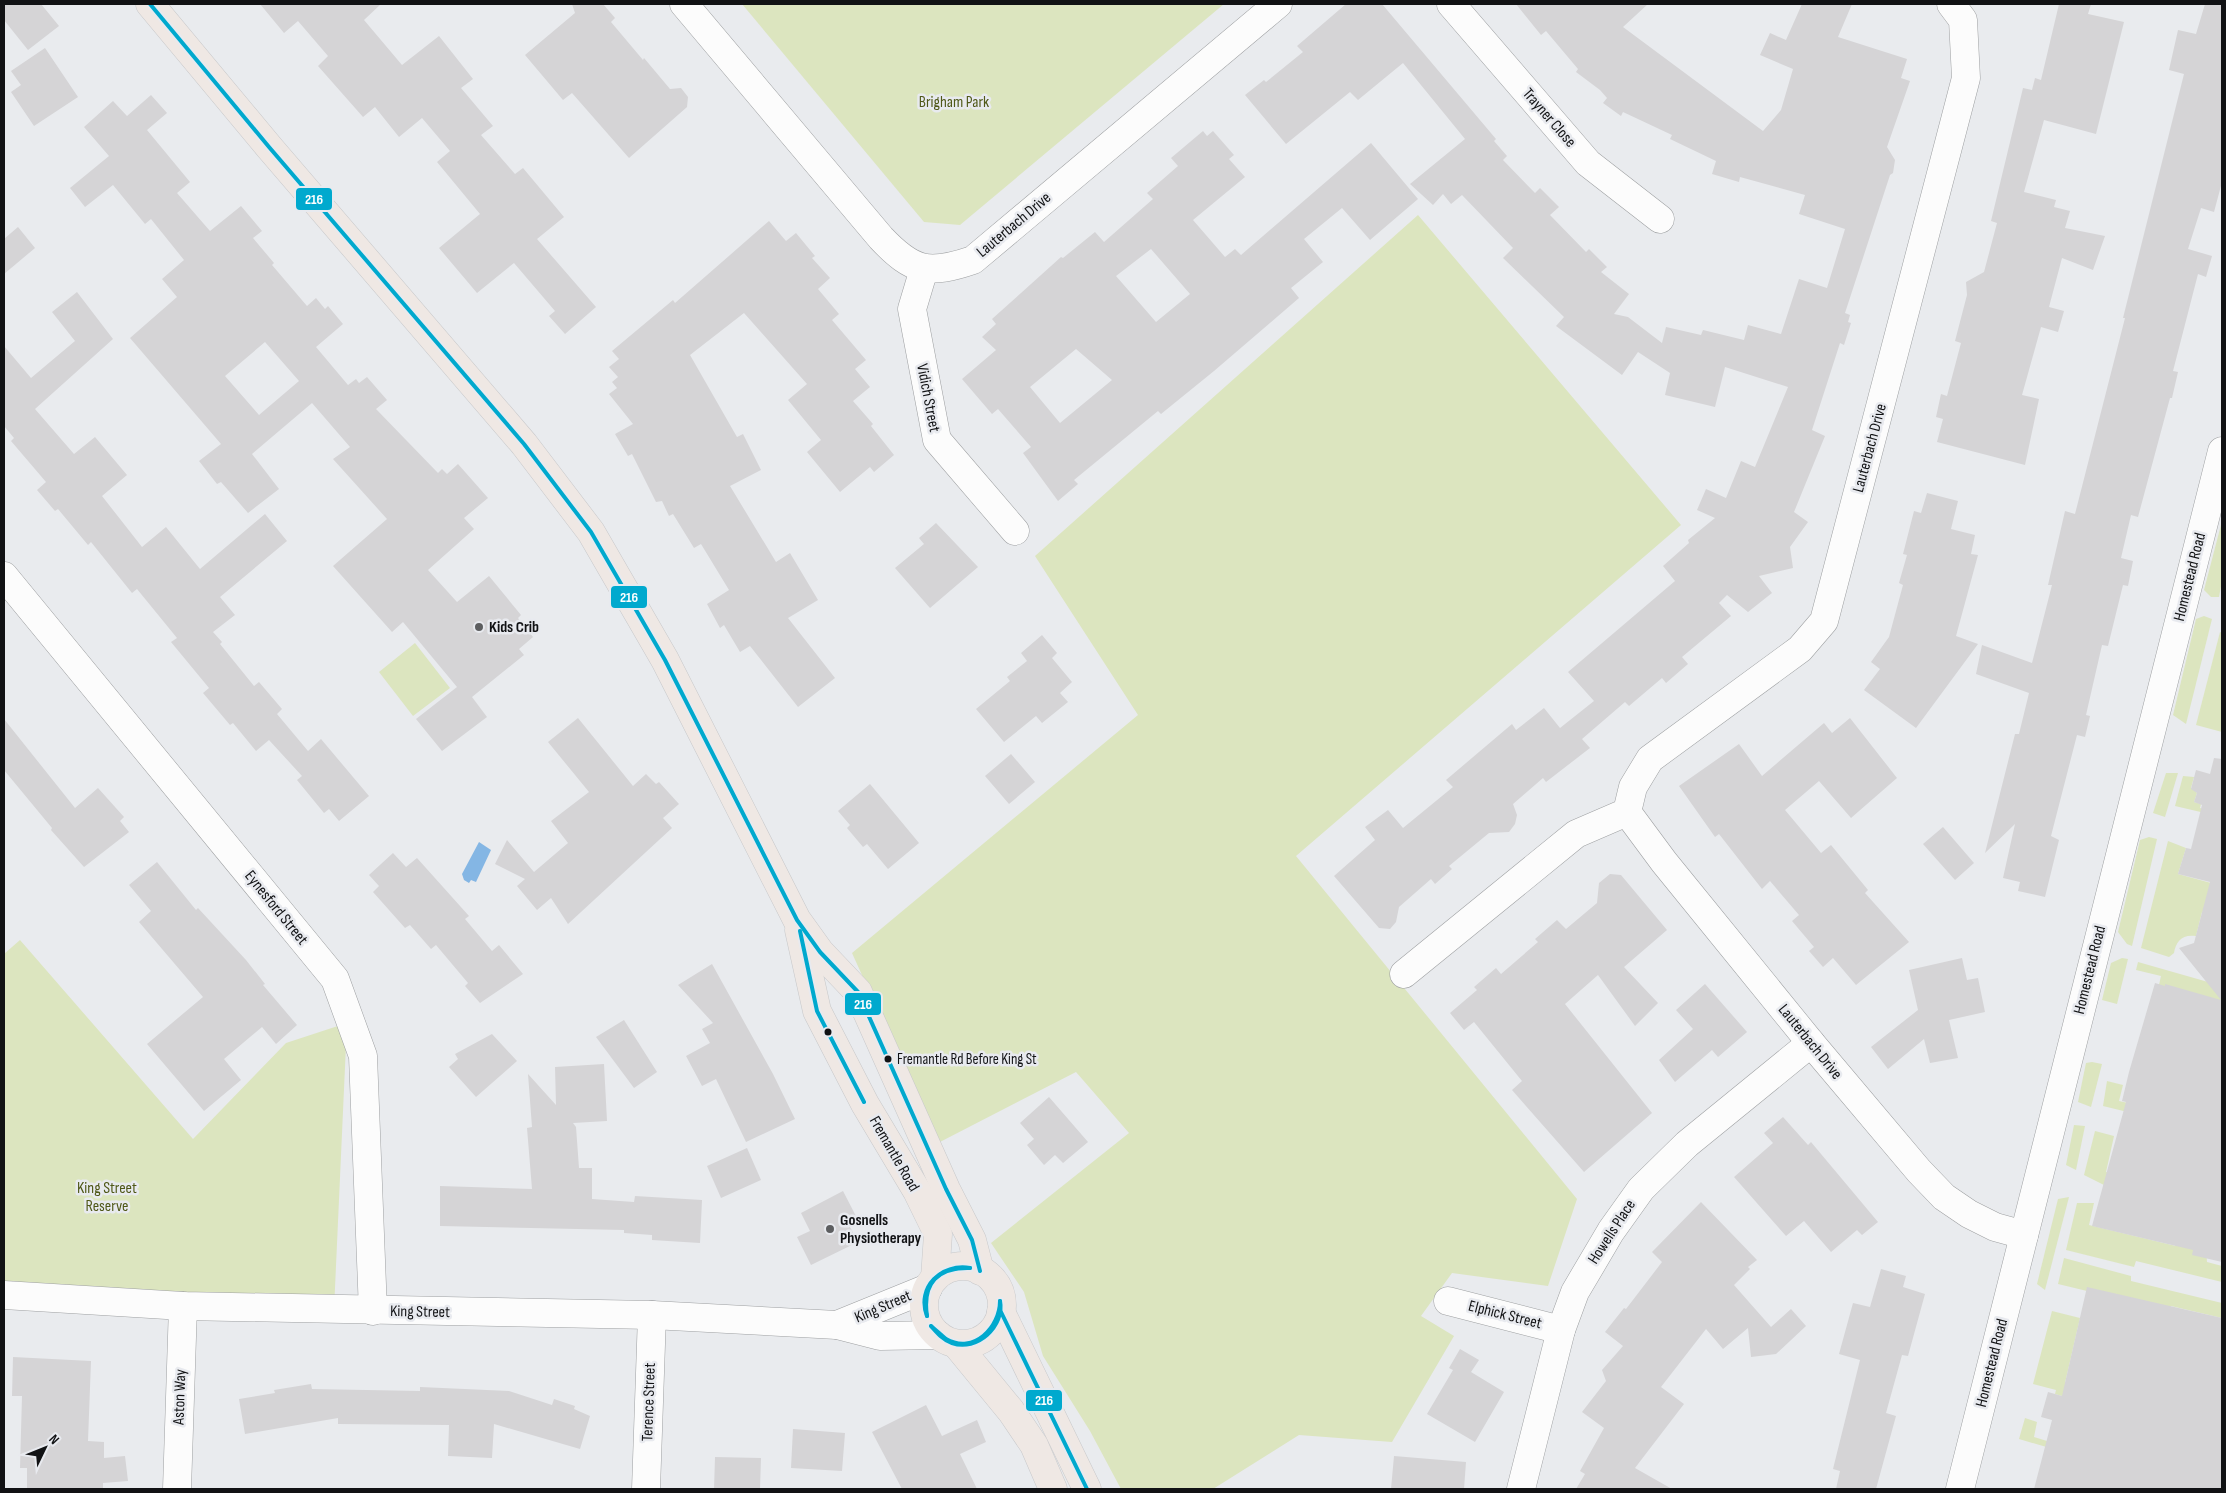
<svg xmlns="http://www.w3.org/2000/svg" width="2226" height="1493" font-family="'Sofia Sans Condensed',sans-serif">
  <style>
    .green { fill: #dce5bf }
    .water { fill: #84b6e4 }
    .building { fill: #d5d4d6; fill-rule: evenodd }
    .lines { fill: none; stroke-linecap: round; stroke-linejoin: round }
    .minor-casing { stroke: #9ea0a2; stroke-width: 29 }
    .tertiary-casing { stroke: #9ea0a2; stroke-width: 29 }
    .secondary-casing { stroke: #9ea0a2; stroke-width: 29 }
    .primary-casing { stroke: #c7c8ca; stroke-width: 29 }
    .minor { stroke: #fcfcfc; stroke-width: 28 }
    .tertiary { stroke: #fcfcfc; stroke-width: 28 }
    .secondary { stroke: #fcfcfc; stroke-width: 28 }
    .primary { stroke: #efe8e4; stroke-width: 28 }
    .bus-1-casing { stroke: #e8eaef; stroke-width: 8 }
    .bus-1 { stroke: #00a9ce; stroke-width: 4 }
    .poi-dot { fill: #5d5e60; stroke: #e8eaef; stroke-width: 2 }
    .bus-dot { fill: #111214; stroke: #e8eaef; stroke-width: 2 }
    .labels { text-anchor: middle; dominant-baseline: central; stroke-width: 5; stroke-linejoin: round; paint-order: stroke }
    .bus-label { font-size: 15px; fill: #111214; stroke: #e8eaef; text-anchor: start }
    .park-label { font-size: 16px; fill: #4f5817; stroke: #e8eaef }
    .street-label { font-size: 16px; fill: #111214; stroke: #e8eaef }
    .poi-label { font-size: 16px; font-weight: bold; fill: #111214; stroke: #e8eaef; text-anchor: start }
    .line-badge { stroke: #e8eaef; stroke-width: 2 }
    .badge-label { font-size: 14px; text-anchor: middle; font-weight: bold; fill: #fff }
  </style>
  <rect width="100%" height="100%" fill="#e9ebee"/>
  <g class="green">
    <path d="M742 4H1224L960 225 924 222Z"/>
    <path d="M1418 215 1681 525 1296 856 1577 1199 1548 1286 1452 1273 1421 1316 1454 1336 1392 1442 1299 1435 1213 1489H1121L1090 1431 1043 1356 1024 1292 991 1243 1129 1133 1076 1072 938 1143 852 953 1138 715 1035 556Z"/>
    <path d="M2222 521V581L2219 597H2211L2204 590Z"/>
    <path d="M2204 616 2212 619 2186 724 2173 715 2196 619Z"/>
    <path d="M2220 632 2222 633V732L2196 725Z"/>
    <path d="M415 643 450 688 413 716 379 672Z"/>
    <path d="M2166 773H2178L2165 817 2153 813Z"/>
    <path d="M2183 776 2194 777 2191 788 2197 793 2194 802 2201 804 2200 808 2222 814V817L2175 806Z"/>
    <path d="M2149 837 2157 839 2132 946 2127 944 2118 932 2140 840Z"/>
    <path d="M2168 841 2186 848 2178 874 2222 886V907L2217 906 2202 912 2196 936C2182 934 2176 941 2174 953L2169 957 2141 948Z"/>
    <path d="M20 940 193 1139 286 1043 347 1023 334 1310 4 1295V954Z"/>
    <path d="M2122 958 2128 959 2117 1004 2102 1000 2111 963Z"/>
    <path d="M2138 962 2222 986V1001L2159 985 2161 976 2136 970Z"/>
    <path d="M2222 1044V1132L2217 1151 2222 1152V1168L2213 1166 2205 1201 2222 1205V1214L2203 1210 2207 1262 2222 1266V1282L2136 1261 2134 1267 2066 1250 2077 1203H2094L2089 1225 2176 1246 2104 1185 2084 1175 2095 1131 2114 1136 2106 1172 2184 1193 2152 1118 2103 1106 2107 1081 2123 1085 2119 1101 2146 1107 2219 1055Z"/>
    <path d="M2092 1062 2102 1064 2091 1107 2078 1102 2086 1063Z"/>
    <path d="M2074 1125 2085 1126 2076 1170 2066 1165Z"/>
    <path d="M2069 1197 2045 1290 2037 1284 2058 1199Z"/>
    <path d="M2064 1258 2131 1276V1281L2222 1303V1318L2171 1306 2167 1319 2222 1372V1377L2179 1367 2209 1426 2222 1429V1436L2208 1433 2193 1478 2222 1485V1488L2197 1482 2189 1489H2183L2134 1478 2131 1489H2116L2121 1469 2019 1439 2025 1418 2037 1422 2034 1437 2047 1441 2130 1415 2055 1394 2056 1390 2033 1384 2052 1311 2080 1318 2065 1383 2123 1398 2087 1291 2058 1284Z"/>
  </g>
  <path class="water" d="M479 842 491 850 476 882 471 880 469 883 464 880 462 874Z"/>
  <g class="building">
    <path d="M4 4H41L59 26 28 50 4 20Z"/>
    <path d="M260 4H381L364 20 402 65 439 36 473 79 461 88 493 126 481 135 515 174 523 168 564 217 537 239 596 307 565 334 549 316 555 311 514 263 477 293 439 248 480 214 437 162 450 151 422 118 399 137 375 107 363 117 318 66 328 56 298 21 284 33Z"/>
    <path d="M572 4H603L615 18 611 22 643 60 644 58 670 89 681 88 688 97 687 107 629 158 572 93 563 100 525 55 575 13Z"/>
    <path d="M1346 4H1382L1496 139 1494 141 1507 156 1503 160 1535 193 1540 188 1559 207 1550 215 1586 252 1589 249 1607 267 1601 272 1629 294 1614 314 1628 317 1662 343 1666 327 1701 335 1703 330 1744 340 1748 325 1781 334 1799 279 1827 288 1845 229 1799 214 1805 195 1740 177 1739 182 1712 174 1716 161 1670 139 1672 135 1623 112 1621 116 1603 103 1607 98 1600 90 1576 72 1578 69 1546 31 1541 35 1516 4H1648L1623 27 1763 131 1781 110 1793 69 1760 55 1770 33 1786 40 1802 4H1852L1838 37 1907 59 1901 78 1910 81 1887 147 1895 160 1893 173 1890 175 1845 313 1850 315 1848 322 1851 323 1844 345 1840 343 1812 430 1825 436 1794 512 1808 522 1790 547 1793 568 1759 576 1772 593 1748 612 1727 595 1719 603 1731 616 1682 657 1688 664 1666 683 1662 678 1629 706 1625 702 1582 739 1590 748 1546 782 1543 778 1513 804 1517 815 1515 824 1509 832 1489 833 1449 866 1452 869 1435 884 1431 879 1399 907 1396 922 1390 929 1379 928 1334 876 1375 840 1365 827 1388 810 1403 828 1453 787 1446 780 1512 724 1516 730 1544 708 1560 728 1594 701 1568 672 1675 581 1663 566 1689 543 1688 540 1715 518 1697 510 1706 489 1726 498 1741 461 1755 467 1788 387 1725 367 1715 407 1665 395 1670 373 1638 352 1622 375 1556 326 1564 317 1503 258 1513 248 1462 195 1451 204 1443 194 1433 205 1410 184 1465 139 1403 63 1358 100 1350 92 1286 144 1245 95 1264 80 1266 82 1303 52 1297 46Z"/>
    <path d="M2059 4H2091L2088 14 2124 22 2096 134 2044 120 2024 192 2056 200 2054 207 2070 211 2065 228 2105 236 2093 270 2062 258 2049 307 2064 311 2058 332 2041 327 2022 395 2039 399 2025 465 1937 442 1943 419 1936 417 1941 394 1947 396 1961 343 1955 341 1967 295 1966 282 1984 272 1997 223 1991 221 2023 88 2032 90 2035 78 2041 80Z"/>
    <path d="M2205 4H2222V182L2214 212 2201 208 2188 249 2212 256 2206 277 2198 274 2173 371 2178 372 2172 398H2170L2138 517 2131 515 2121 558 2133 561 2128 586 2123 585 2108 646 2102 645 2086 715 2090 716 2085 737 2077 735 2051 836 2059 840 2045 897 2018 891 2020 882 2003 878 2015 824 1985 853 2015 734H2019L2029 693 1976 674 1982 645 2032 663 2052 585H2048L2065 511 2075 514 2125 318H2123L2184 74 2169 70 2178 30 2196 34Z"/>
    <path d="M45 48 78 97 34 126 11 92 21 85 11 71Z"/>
    <path d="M151 95 167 113 147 130 190 182 177 193 210 231 241 206 262 231 253 238 274 263 272 265 307 306 316 298 325 309 328 306 343 324 316 347 348 385 356 379 359 383 367 377 387 400 376 409 438 473 442 469 447 474 458 464 488 498 464 518 474 529 428 570 457 602 489 576 521 615 518 618 533 637 519 649 524 655 472 697 487 717 442 751 416 719 457 687 403 622 392 632 333 566 387 519 333 459 350 447 312 403 252 454 279 489 248 513 221 482 217 484 199 461 221 444 130 338 177 297 162 279 184 260 151 219 145 224 113 185 85 207 70 188 109 156 84 127 113 101 127 116ZM265 342 299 381 259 415 225 376Z"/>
    <path d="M1203 131 1207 136 1213 131 1234 155 1229 159 1245 177 1193 220 1225 257 1235 249 1241 255 1371 143 1418 199 1370 240 1342 208 1304 239 1323 262 1291 288 1299 298 1214 371 1161 414 1158 411 1074 480 1078 484 1058 501 1023 453 1031 447 998 409 992 414 962 379 996 350 982 337 996 324 992 319 1061 257 1063 258 1095 232 1104 242 1153 199 1147 193 1178 166 1171 158ZM1151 249 1190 294 1156 322 1116 276ZM1076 349 1112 380 1060 423 1030 387Z"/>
    <path d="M769 221 786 241 796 233 815 256 812 258 830 278 818 289 839 314 832 320 866 360 855 369 870 387 853 401 873 424 871 426 894 455 874 472 870 467 840 492 807 452 821 440 788 400 807 384 744 313 690 355 737 437 743 434 761 470 730 486 776 562 790 553 818 600 788 618 835 678 798 707 750 646 740 652 724 625 720 628 707 604 729 590 701 544 694 548 673 514 669 516 662 501 656 502 632 454 628 456 615 434 633 424 609 394 617 388 612 382 618 377 609 367 619 359 612 351 673 300 675 303Z"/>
    <path d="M18 227 35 248 4 274V239Z"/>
    <path d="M77 292 113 339 35 409 74 454 95 437 127 475 102 496 142 547 166 527 200 569 265 514 287 541 220 597 235 615 213 632 222 642 220 644 254 686 259 682 282 709 277 714 308 751 321 739 369 796 339 821 329 809 324 813 297 780 302 776 269 740 256 751 233 723 230 725 203 693 209 688 171 642 177 638 137 589 132 593 91 542 88 545 58 509 55 511 37 490 46 482 11 441 14 438 4 426V346L31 378 75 341 52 312Z"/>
    <path d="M1927 493 1958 501 1951 529 1975 535 1971 554 1978 555 1956 636 1978 644 1916 728 1864 690 1880 669 1871 662 1889 637 1903 585 1899 583 1907 555 1903 554 1914 511 1921 513Z"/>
    <path d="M936 523 978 567 930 608 895 568 924 544 919 538Z"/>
    <path d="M1042 635 1057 653 1052 658 1072 682 1060 693 1068 702 1042 723 1036 716 1004 742 976 709 1010 681 1007 677 1027 661 1021 653Z"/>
    <path d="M578 718 633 786 646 774 656 784 659 782 679 804 663 818 672 828 568 924 551 898 537 910 517 886 525 879 495 864 507 840 534 872 568 843 551 821 589 792 548 742Z"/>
    <path d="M1850 718 1897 778 1851 818 1819 781 1785 810 1821 853 1831 845 1868 890 1865 893 1909 942 1856 985 1833 958 1823 967 1809 951 1814 947 1792 921 1799 915 1770 881 1762 889 1719 834 1715 837 1679 786 1739 744 1762 776 1824 723 1832 733Z"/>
    <path d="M4 719 75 808 98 788 124 817 120 821 129 832 84 867 51 830 52 828 4 770Z"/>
    <path d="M1011 754 1035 782 1009 804 985 776Z"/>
    <path d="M2214 758 2222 759V1262L2192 1255 2193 1250 2092 1226 2126 1102 2122 1101 2129 1072 2155 983 2165 986V984L2221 1000 2179 948 2194 943 2210 882 2178 874 2186 848 2191 849 2202 805 2194 802 2197 793 2191 789 2196 770 2210 774Z"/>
    <path d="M870 784 919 843 888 869 867 844 863 847 847 828 850 825 838 811Z"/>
    <path d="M1943 827 1974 863 1955 880 1923 844Z"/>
    <path d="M393 853 406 867 417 858 469 916 465 919 492 951 499 945 523 974 480 1003 465 986 468 983 436 945 431 949 410 925 405 928 373 892 379 886 369 875Z"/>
    <path d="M157 862 196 910 198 908 246 960 265 984 263 985 297 1025 276 1044 262 1027 224 1059 241 1080 204 1111 147 1044 203 997 139 922 151 911 129 885Z"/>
    <path d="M1610 874 1621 875 1667 930 1624 967 1658 1003 1635 1026 1598 975 1565 1004 1652 1113 1584 1172 1512 1090 1522 1081 1474 1022 1464 1030 1450 1013 1477 990 1474 987 1496 968 1501 974 1538 942 1535 939 1557 920 1566 929 1597 903 1599 883Z"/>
    <path d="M1962 958 1967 980 1978 978 1985 1012 1949 1020 1958 1058 1930 1063 1924 1039 1888 1069 1871 1047 1918 1010 1909 970Z"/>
    <path d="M712 964 773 1074 795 1119 746 1142 716 1079 702 1086 686 1056 710 1043 702 1029 713 1023 678 985Z"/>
    <path d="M1705 984 1747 1032 1718 1057 1712 1050 1675 1082 1659 1060 1693 1029 1676 1010Z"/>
    <path d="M624 1020 657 1072 634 1088 596 1037Z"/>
    <path d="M492 1034 517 1061 476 1097 449 1067 458 1059 455 1054Z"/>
    <path d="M604 1064 607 1121 573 1123 576 1127 579 1168H592V1199L634 1202 635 1196 702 1200 700 1243 652 1240V1235L624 1233V1230L440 1226V1186L532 1189 527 1128 532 1127 528 1074 556 1105 555 1067Z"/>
    <path d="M1049 1097 1088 1142 1063 1163 1055 1155 1044 1165 1027 1145 1034 1139 1020 1123Z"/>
    <path d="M1783 1117 1808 1145 1811 1142 1878 1222 1862 1235 1857 1230 1831 1252 1804 1221 1786 1236 1734 1177 1773 1143 1764 1133Z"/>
    <path d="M747 1148 761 1180 721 1198 707 1166Z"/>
    <path d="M843 1191 859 1222 850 1227 858 1242 811 1265 797 1237 810 1231 801 1213Z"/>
    <path d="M1701 1202 1757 1260 1748 1267 1750 1269 1734 1285 1771 1327 1791 1309 1806 1326 1776 1354 1751 1357 1748 1328 1723 1349 1706 1329 1661 1387 1684 1404 1635 1468 1672 1489H1576L1585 1474 1580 1471 1604 1428 1582 1412 1606 1381 1602 1370 1623 1346 1605 1332 1624 1308 1626 1309 1662 1262 1652 1252Z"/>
    <path d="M1881 1269 1906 1276 1903 1287 1925 1294 1908 1356 1902 1355 1886 1413 1896 1416 1876 1489H1836L1840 1471 1833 1469 1860 1360 1839 1354 1853 1303 1870 1307Z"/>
    <path d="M2087 1287 2222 1318V1489H2034L2052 1420 2041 1417 2048 1392 2062 1396Z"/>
    <path d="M1460 1349 1479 1360 1471 1372 1504 1392 1475 1442 1427 1414 1453 1370 1449 1368Z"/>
    <path d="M13 1357 91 1361 88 1441 104 1442V1458L125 1456 128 1481 103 1483V1489H27V1468H20L22 1396H12Z"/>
    <path d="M311 1384 312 1389 420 1391V1387L509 1391 552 1405 554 1399 575 1406 574 1409 590 1416 580 1449 494 1424 492 1458 448 1456 449 1425 338 1424V1418L245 1434 239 1399 275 1393 274 1390Z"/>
    <path d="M926 1405 942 1436 977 1420 986 1442 960 1454 977 1489H902L872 1432Z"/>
    <path d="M793 1429 845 1433 842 1471 791 1468Z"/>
    <path d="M1394 1456 1466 1462 1464 1489H1391Z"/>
    <path d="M715 1457 761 1458 760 1489H714Z"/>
  </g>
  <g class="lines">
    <g class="minor-casing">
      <g id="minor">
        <path d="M684 4 881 238C913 272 929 275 973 260L1278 4"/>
        <path d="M1451 4 1588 163 1660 219"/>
        <path d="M924 269 912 309 937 440 1015 531"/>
        <path d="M4 576 335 979 363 1056 373 1311"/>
        <path d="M1627 812 1664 862 1811 1043 1919 1171 1944 1197 1969 1214 1995 1227 2024 1235"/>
        <path d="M1404 974 1576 834 1627 812 1633 787 1650 759 1800 649 1824 621 1966 78 1963 20 1951 4"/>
        <path d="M1448 1301 1561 1330"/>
        <path d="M177 1489 183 1306"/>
        <path d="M1521 1489 1561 1330 1575 1292 1611 1231 1641 1189 1687 1144 1811 1043"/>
        <path d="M1960 1489 2222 451"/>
      </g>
    </g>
    <g class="tertiary-casing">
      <path id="tertiary" d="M646 1489 652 1315"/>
    </g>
    <g class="secondary-casing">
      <g id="secondary">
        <path d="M4 1295 183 1306 652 1315 837 1325 880 1336 938 1335"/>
        <path d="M837 1325 928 1288"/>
      </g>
    </g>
    <g class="primary-casing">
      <g id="primary">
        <path d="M150 4 269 147 524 444 591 532 665 660 797 920 820 952 858 992 946 1189 972 1240 980 1271"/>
        <path d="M799 930 817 1011 865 1104 917 1191 938 1234 935 1278"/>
        <circle cx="963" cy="1305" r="39"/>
        <path d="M1001 1312 1087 1489"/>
        <path d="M956 1344 1011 1411 1034 1445 1053 1489"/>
      </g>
    </g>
    <use href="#minor" class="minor"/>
    <use href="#tertiary" class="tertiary"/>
    <use href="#secondary" class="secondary"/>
    <use href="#primary" class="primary"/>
    <g class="bus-1-casing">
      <g id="bus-1">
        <path d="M150 4 269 147 524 444 591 532 665 660 797 920 820 952 858 992 946 1189 972 1240 980 1271"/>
        <path d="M800 931 817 1011 864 1102"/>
        <path d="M1001 1312 1087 1489"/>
        <path d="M927 1316C916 1287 942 1263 970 1268"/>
        <path d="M927 1316C922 1283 938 1267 970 1268"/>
        <path d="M931 1326C936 1330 941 1335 946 1339 974 1355 1000 1327 1000 1301"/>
        <path d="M931 1326C937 1333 943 1340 952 1343 977 1352 1005 1326 1000 1301"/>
      </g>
    </g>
    <use href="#bus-1" class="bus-1"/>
  </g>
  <g class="poi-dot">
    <circle cx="479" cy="627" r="5"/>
    <circle cx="830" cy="1229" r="5"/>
  </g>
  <g class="bus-dot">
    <circle cx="828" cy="1032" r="4.5"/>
    <circle cx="888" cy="1059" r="4.5"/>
  </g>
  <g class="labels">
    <g class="bus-label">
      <text x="897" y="1059">Fremantle Rd Before King St</text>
    </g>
    <g class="park-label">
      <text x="954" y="102">Brigham Park</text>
      <text x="107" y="1188">King Street<tspan x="107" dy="18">Reserve</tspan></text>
    </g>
    <g class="street-label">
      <text transform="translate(1549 118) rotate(49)">Trayner Close</text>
      <text transform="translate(1014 225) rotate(-40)">Lauterbach Drive</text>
      <text transform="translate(928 398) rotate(79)">Vidich Street</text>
      <text transform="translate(1870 448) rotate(-75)">Lauterbach Drive</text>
      <text transform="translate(2190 577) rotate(-76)">Homestead Road</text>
      <text transform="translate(276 908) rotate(51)">Eynesford Street</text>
      <text transform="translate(2090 970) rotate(-76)">Homestead Road</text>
      <text transform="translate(1810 1042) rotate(51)">Lauterbach Drive</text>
      <text transform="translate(894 1154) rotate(60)">Fremantle Road</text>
      <text transform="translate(1612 1232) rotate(-57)">Howells Place</text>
      <text transform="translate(883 1307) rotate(-23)">King Street</text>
      <text transform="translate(420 1312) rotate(1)">King Street</text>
      <text transform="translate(1505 1315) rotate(14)">Elphick Street</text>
      <text transform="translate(1992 1363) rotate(-76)">Homestead Road</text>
      <text transform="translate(180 1397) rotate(-88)">Aston Way</text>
      <text transform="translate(649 1402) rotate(-88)">Terence Street</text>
    </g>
    <g class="poi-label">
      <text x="489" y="627">Kids Crib</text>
      <text x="840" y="1220">Gosnells<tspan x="840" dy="18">Physiotherapy</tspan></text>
    </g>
  </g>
  <g class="line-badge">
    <rect x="295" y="187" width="38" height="24" rx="5" fill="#00a9ce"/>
    <rect x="610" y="585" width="38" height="24" rx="5" fill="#00a9ce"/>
    <rect x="844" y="992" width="38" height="24" rx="5" fill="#00a9ce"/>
    <rect x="1025" y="1389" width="38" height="23" rx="5" fill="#00a9ce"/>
  </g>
  <g class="badge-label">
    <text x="314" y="204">216</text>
    <text x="629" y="602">216</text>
    <text x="863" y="1009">216</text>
    <text x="1044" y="1405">216</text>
  </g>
  <rect width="2226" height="1493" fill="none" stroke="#111214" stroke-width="10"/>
  <g transform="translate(45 1448) rotate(47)" stroke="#e8eaef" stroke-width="4" paint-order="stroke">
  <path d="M0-4L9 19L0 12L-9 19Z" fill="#111214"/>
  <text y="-8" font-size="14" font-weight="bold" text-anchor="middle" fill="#111214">N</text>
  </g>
</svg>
